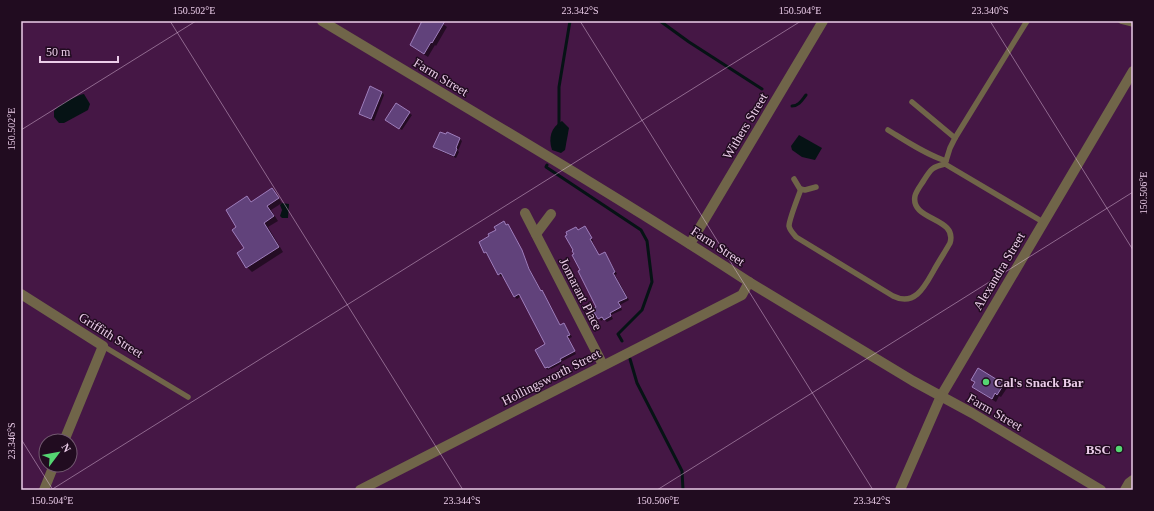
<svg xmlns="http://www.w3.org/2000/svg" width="1154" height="511" font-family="'Times New Roman',serif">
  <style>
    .water { fill: #061315 }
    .shadow { fill: #0007 }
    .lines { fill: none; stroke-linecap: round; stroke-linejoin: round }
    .stream { stroke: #061315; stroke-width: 3 }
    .building { fill: #61427b; stroke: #9f7ebc }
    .service { stroke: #706549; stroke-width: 5.5 }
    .minor { stroke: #706549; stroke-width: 10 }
    .tertiary { stroke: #706549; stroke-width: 10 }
    .ticks { fill: none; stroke: #ebcde9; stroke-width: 1; stroke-opacity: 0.45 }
    .poi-dot { fill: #55d672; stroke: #210c20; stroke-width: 1.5 }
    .labels { text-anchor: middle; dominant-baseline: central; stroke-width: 3; stroke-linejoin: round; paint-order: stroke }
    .street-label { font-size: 13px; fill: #ebcde9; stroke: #210c20 }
    .poi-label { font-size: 13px; font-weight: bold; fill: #ebcde9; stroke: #210c20; text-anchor: start }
    .neatline { fill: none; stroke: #ebcde9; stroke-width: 1.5 }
    .ticks-label { font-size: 10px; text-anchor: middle; fill: #ebcde9 }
  </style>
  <rect width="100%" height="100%" fill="#451745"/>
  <g class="water">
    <path d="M84 94 90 104 88 110 64 123H59L54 117V111C57 106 77 95 84 94Z"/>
    <path d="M562 121 569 128 565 150 561 153 552 150C548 138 551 127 562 121Z"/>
    <path d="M799 135 822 148 815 160 802 157 792 150 791 146Z"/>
    <path d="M282 203 289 204 288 218H282L280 216 282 210 280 205Z"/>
  </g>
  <g class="shadow">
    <path d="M425 21H439L447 27 436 46 435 45 428 57 414 48 411 44Z"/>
    <path d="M382 92 384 95 374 121 363 116 361 114Z"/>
    <path d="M409 113 412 115 402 130 388 122Z"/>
    <path d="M447 133 460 139 462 141 458 151 459 152 456 158 436 149 434 147Z"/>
    <path d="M272 189 282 203 271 210 278 221 268 227 283 252 252 272 247 267 245 249 238 227 247 197 252 202Z"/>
    <path d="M504 223 510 227 523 254 531 272 542 292 544 294 561 326 564 324 566 327 572 337 568 339 576 354 561 362 562 363 551 369V368L548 370 546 368V344L521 296 517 299 514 296 503 275 501 277 499 274 485 252 490 237Z"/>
    <path d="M585 227 593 241H592L599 256 605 254 607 256 617 274 615 275 629 300 620 305 622 310 611 315 613 319 607 322 604 319 601 321 599 318 598 307 575 254 578 231Z"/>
    <path d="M972 380 1003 385 1007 388 1001 397 999 396 996 402 977 390 973 387 976 383Z"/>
  </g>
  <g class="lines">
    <g class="stream">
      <path d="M660 21 689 42 762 89"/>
      <path d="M792 106C799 106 802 100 806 95"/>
      <path d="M559 126V87L570 21"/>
      <path d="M547 165 546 167 641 230 647 241 652 282 642 310 618 334 622 341"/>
      <path d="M630 359 637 383 682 471 683 490"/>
    </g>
  </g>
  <g class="building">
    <path d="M422 21H445L432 43 431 42 424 54 410 45Z"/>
    <path d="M370 86 382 92 371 119 359 114Z"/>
    <path d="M396 103 410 112 399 129 385 120Z"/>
    <path d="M440 132 446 134 447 132 460 138 456 148 457 149 454 156 433 147Z"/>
    <path d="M272 188 279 198 267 206 274 216 264 223 279 247 246 268 237 253 244 248 232 230 236 227 226 210 247 196 251 202Z"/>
    <path d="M504 221 506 225 508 224 522 250 529 269 541 291 542 290 560 325 564 323 570 335 567 336 575 351 560 359 561 361 548 368V367L545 368 535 350 545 344 519 294 514 297 501 273 498 275 486 252 484 253 479 242 489 236 488 234 496 230 494 227Z"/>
    <path d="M585 226 592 238 590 239 599 255 605 252 615 272 613 273 627 298 618 302 621 307 610 313 611 316 604 320 602 317 598 319 592 309 596 307 578 271 580 270 572 255 574 254 572 251 573 250 565 236 567 235 566 232 576 227 578 230Z"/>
    <path d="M978 368 1004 384 997 395 995 393 992 399 972 387 975 382 971 380Z"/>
  </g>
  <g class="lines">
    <g class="service">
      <path d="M1027 21 955 138 950 148 945 164 1043 222"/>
      <path d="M1121 21 1133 24"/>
      <path d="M912 102 955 138"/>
      <path d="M888 130C906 141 925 154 946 161"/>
      <path d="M794 179 800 189 805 190 816 187"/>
      <path d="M801 189C798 197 789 220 789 226 790 231 794 234 796 237L893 296C915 307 925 286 934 270 939 261 945 252 950 243 958 217 910 221 915 196 916 191 921 185 924 180 931 169 932 167 945 164"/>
      <path d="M103 346 188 397"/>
    </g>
    <g class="minor">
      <path d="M322 21C465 107 609 191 749 282"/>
      <path d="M525 213 603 365"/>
      <path d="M536 234 551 214"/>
      <path d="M690 244 823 21"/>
      <path d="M21 294 103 346 64 441"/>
      <path d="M44 490 54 465"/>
      <path d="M900 490 941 396"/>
      <path d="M1125 490 1129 483 1133 480"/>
    </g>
    <g class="tertiary">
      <path d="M941 396 1133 71"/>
      <path d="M360 490 742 295 749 282 913 381 972 413 1101 490"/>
    </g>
  </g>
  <path class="ticks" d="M170 21 463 490M580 21 873 490M990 21 1133 250M21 130 196 21M21 439 53 490M51 490 801 21M657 490 1133 192"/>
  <g class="poi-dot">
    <circle cx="986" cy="382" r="4"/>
    <circle cx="1119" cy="449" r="4"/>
  </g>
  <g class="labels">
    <g class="street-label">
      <text transform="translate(441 77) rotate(31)">Farm Street</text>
      <text transform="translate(745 126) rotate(-59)">Withers Street</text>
      <text transform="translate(718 246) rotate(33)">Farm Street</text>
      <text transform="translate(999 271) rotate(-59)">Alexandra Street</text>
      <text transform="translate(581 294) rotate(63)">Jomarant Place</text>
      <text transform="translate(111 335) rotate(32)">Griffith Street</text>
      <text transform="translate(551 377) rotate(-27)">Hollingsworth Street</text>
      <text transform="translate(995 412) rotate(30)">Farm Street</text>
    </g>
    <g class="poi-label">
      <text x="994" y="382">Cal's Snack Bar</text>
      <text x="1111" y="449" text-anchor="end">BSC</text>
    </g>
  </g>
  <rect width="1154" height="511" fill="none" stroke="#210c20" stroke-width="44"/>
  <g transform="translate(58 453) rotate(58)"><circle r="19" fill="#210c20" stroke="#725970"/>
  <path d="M0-3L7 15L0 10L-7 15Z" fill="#55d672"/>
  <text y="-6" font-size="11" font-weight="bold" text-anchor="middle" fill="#ebcde9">N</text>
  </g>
  <path d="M40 56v6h78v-6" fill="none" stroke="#ebcde9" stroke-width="2"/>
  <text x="46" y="56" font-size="12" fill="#ebcde9" stroke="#210c20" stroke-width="3" paint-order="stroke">50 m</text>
  <rect x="22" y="22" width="1110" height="467" class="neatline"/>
  <g class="ticks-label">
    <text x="194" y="14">150.502°E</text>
    <text x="580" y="14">23.342°S</text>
    <text x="800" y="14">150.504°E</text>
    <text x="990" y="14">23.340°S</text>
    <text transform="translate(11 129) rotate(-90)" y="4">150.502°E</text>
    <text transform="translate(1143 193) rotate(-90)" y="4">150.506°E</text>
    <text transform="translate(11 441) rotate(-90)" y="4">23.346°S</text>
    <text x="52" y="504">150.504°E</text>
    <text x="462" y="504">23.344°S</text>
    <text x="658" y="504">150.506°E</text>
    <text x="872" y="504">23.342°S</text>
  </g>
</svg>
